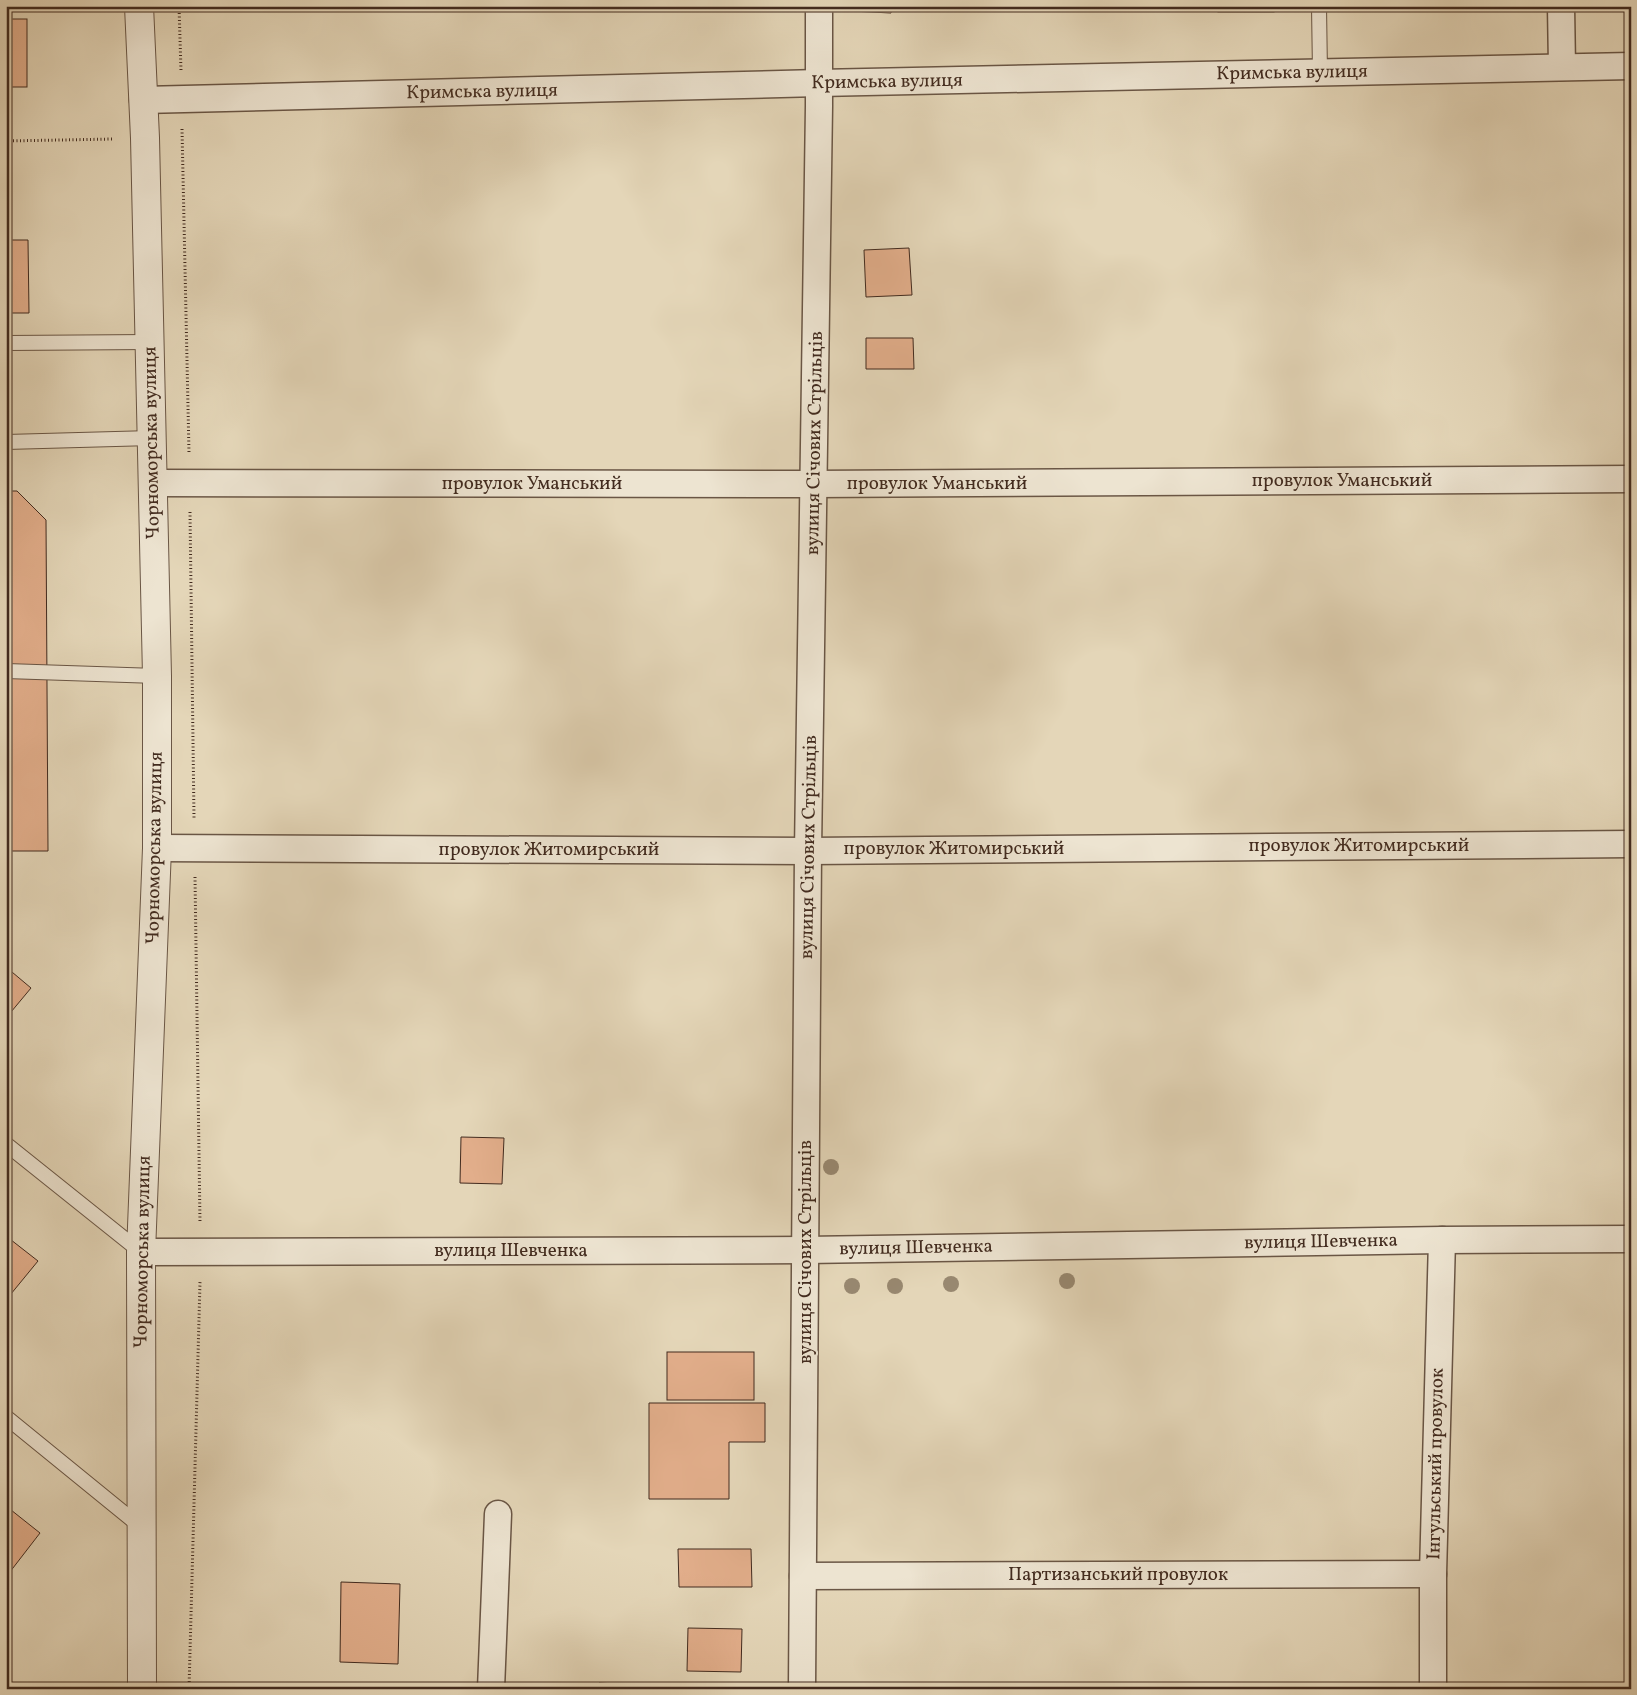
<svg xmlns="http://www.w3.org/2000/svg" width="1637" height="1695" font-family="Vollkorn,serif">
  <style>
    .building { fill: #e2ae8b; stroke: #422b1f }
    .lines { fill: none; stroke-linecap: round; stroke-linejoin: round }
    .service-casing { stroke: #6a5645; stroke-width: 16 }
    .minor-casing { stroke: #6a5645; stroke-width: 29 }
    .tertiary-casing { stroke: #6a5645; stroke-width: 30 }
    .path { stroke: #422b1f; stroke-width: 3; stroke-dasharray: 1 2.5; stroke-linecap: butt }
    .service { stroke: #ede4d1; stroke-width: 14 }
    .minor { stroke: #ede4d1; stroke-width: 26 }
    .tertiary { stroke: #ede4d1; stroke-width: 28 }
    .tree { fill: #988870 }
    .labels { text-anchor: middle; dominant-baseline: central; stroke-width: 4; stroke-linejoin: round; paint-order: stroke }
    .street-label { font-size: 19px; fill: #422b1f; stroke: #ede4d1 }
  </style>
  <rect width="100%" height="100%" fill="#e4d6b8"/>
  <filter id="stains"><feTurbulence type="fractalNoise" baseFrequency=".004" numOctaves="4"/><feColorMatrix values="0 0 0 0 .2 0 0 0 0 .09 0 0 0 0 .02 0 0 0 .5 -.17"/></filter>
  <radialGradient id="worn" r=".72"><stop offset=".6" stop-color="#630" stop-opacity="0"/><stop offset="1" stop-color="#630" stop-opacity=".3"/></radialGradient>
  <g class="building">
    <path d="M851 6H892L891 13 851 11Z"/>
    <path d="M933 6H965V10L933 9Z"/>
    <path d="M1003 6H1032L1031 9 1003 8Z"/>
    <rect x="1218" y="6" width="56" height="6"/>
    <rect x="6" y="19" width="21" height="68"/>
    <path d="M6 240H28L29 313H6Z"/>
    <path d="M909 248 912 295 866 297 864 250Z"/>
    <path d="M866 338H913L914 369H866Z"/>
    <path d="M6 491H17L46 520 48 851H6Z"/>
    <path d="M6 967 31 988 6 1018Z"/>
    <path d="M461 1137 504 1138 502 1184 460 1183Z"/>
    <path d="M6 1236 38 1261 6 1300Z"/>
    <rect x="667" y="1352" width="87" height="48"/>
    <path d="M649 1403H765V1442H729V1499H649Z"/>
    <path d="M6 1506 40 1533 6 1577Z"/>
    <path d="M678 1549H751L752 1587H679Z"/>
    <path d="M341 1582 400 1584 398 1664 340 1662Z"/>
    <path d="M688 1628 742 1629 741 1672 687 1671Z"/>
    <path d="M599 1683 649 1686V1689H599Z"/>
  </g>
  <g class="lines">
    <g class="service-casing">
      <g id="service">
        <path d="M1319 6 1320 73"/>
        <path d="M6 343 150 342"/>
        <path d="M6 442 152 438"/>
        <path d="M6 671 157 676"/>
        <path d="M6 1144 141 1252"/>
        <path d="M6 1417 141 1527"/>
      </g>
    </g>
    <g class="minor-casing">
      <g id="minor">
        <path d="M1561 6 1562 67"/>
        <path d="M143 100 819 83 1631 66"/>
        <path d="M153 483 814 484 1631 479"/>
        <path d="M157 848 808 851 1631 844"/>
        <path d="M141 1252 806 1250 1442 1240 1631 1239"/>
        <path d="M803 1576 1433 1574"/>
        <path d="M491 1689 498 1514"/>
        <path d="M802 1689 808 851 819 106V6"/>
        <path d="M1433 1689V1574L1442 1240"/>
      </g>
    </g>
    <g class="tertiary-casing">
      <path id="tertiary" d="M139 6 145 138 157 676V848L141 1252 142 1689"/>
    </g>
    <g class="path">
      <path d="M179 6 181 71"/>
      <path d="M182 129 189 453"/>
      <path d="M6 141 114 139"/>
      <path d="M190 512 194 818"/>
      <path d="M195 877 200 1223"/>
      <path d="M189 1689 200 1282"/>
    </g>
    <use href="#service" class="service"/>
    <use href="#minor" class="minor"/>
    <use href="#tertiary" class="tertiary"/>
  </g>
  <g class="tree">
    <circle cx="831" cy="1167" r="8"/>
    <circle cx="1067" cy="1281" r="8"/>
    <circle cx="951" cy="1284" r="8"/>
    <circle cx="852" cy="1286" r="8"/>
    <circle cx="895" cy="1286" r="8"/>
  </g>
  <g class="labels">
    <g class="street-label">
      <text transform="translate(1292 73) rotate(-1)">Кримська вулиця</text>
      <text transform="translate(887 82) rotate(-1)">Кримська вулиця</text>
      <text transform="translate(482 92) rotate(-1)">Кримська вулиця</text>
      <text transform="translate(152 443) rotate(-91)">Чорноморська вулиця</text>
      <text transform="translate(815 443) rotate(-89)">вулиця Січових Стрільців</text>
      <text x="1342" y="481">провулок Уманський</text>
      <text x="532" y="484">провулок Уманський</text>
      <text x="937" y="484">провулок Уманський</text>
      <text x="1359" y="846">провулок Житомирський</text>
      <text transform="translate(809 847) rotate(-89)">вулиця Січових Стрільців</text>
      <text transform="translate(155 848) rotate(-89)">Чорноморська вулиця</text>
      <text x="954" y="849">провулок Житомирський</text>
      <text x="549" y="850">провулок Житомирський</text>
      <text transform="translate(1321 1242) rotate(-1)">вулиця Шевченка</text>
      <text transform="translate(916 1248) rotate(-1)">вулиця Шевченка</text>
      <text x="511" y="1251">вулиця Шевченка</text>
      <text transform="translate(143 1252) rotate(-89)">Чорноморська вулиця</text>
      <text transform="translate(806 1252) rotate(-90)">вулиця Січових Стрільців</text>
      <text transform="translate(1436 1464) rotate(-89)">Інгульський провулок</text>
      <text x="1118" y="1575">Партизанський провулок</text>
    </g>
  </g>
  <rect width="1637" height="1695" fill="none" stroke="#e4d6b8" stroke-width="25"/>
  <rect x="8" y="8" width="1622" height="1680" fill="none" stroke="#422b1f" stroke-width="2.5"/>
  <rect x="12" y="12" width="1612" height="1670" fill="none" stroke="#422b1f"/>
  <rect width="100%" height="100%" filter="url(#stains)"/>
  <rect width="100%" height="100%" fill="url(#worn)"/>
</svg>
